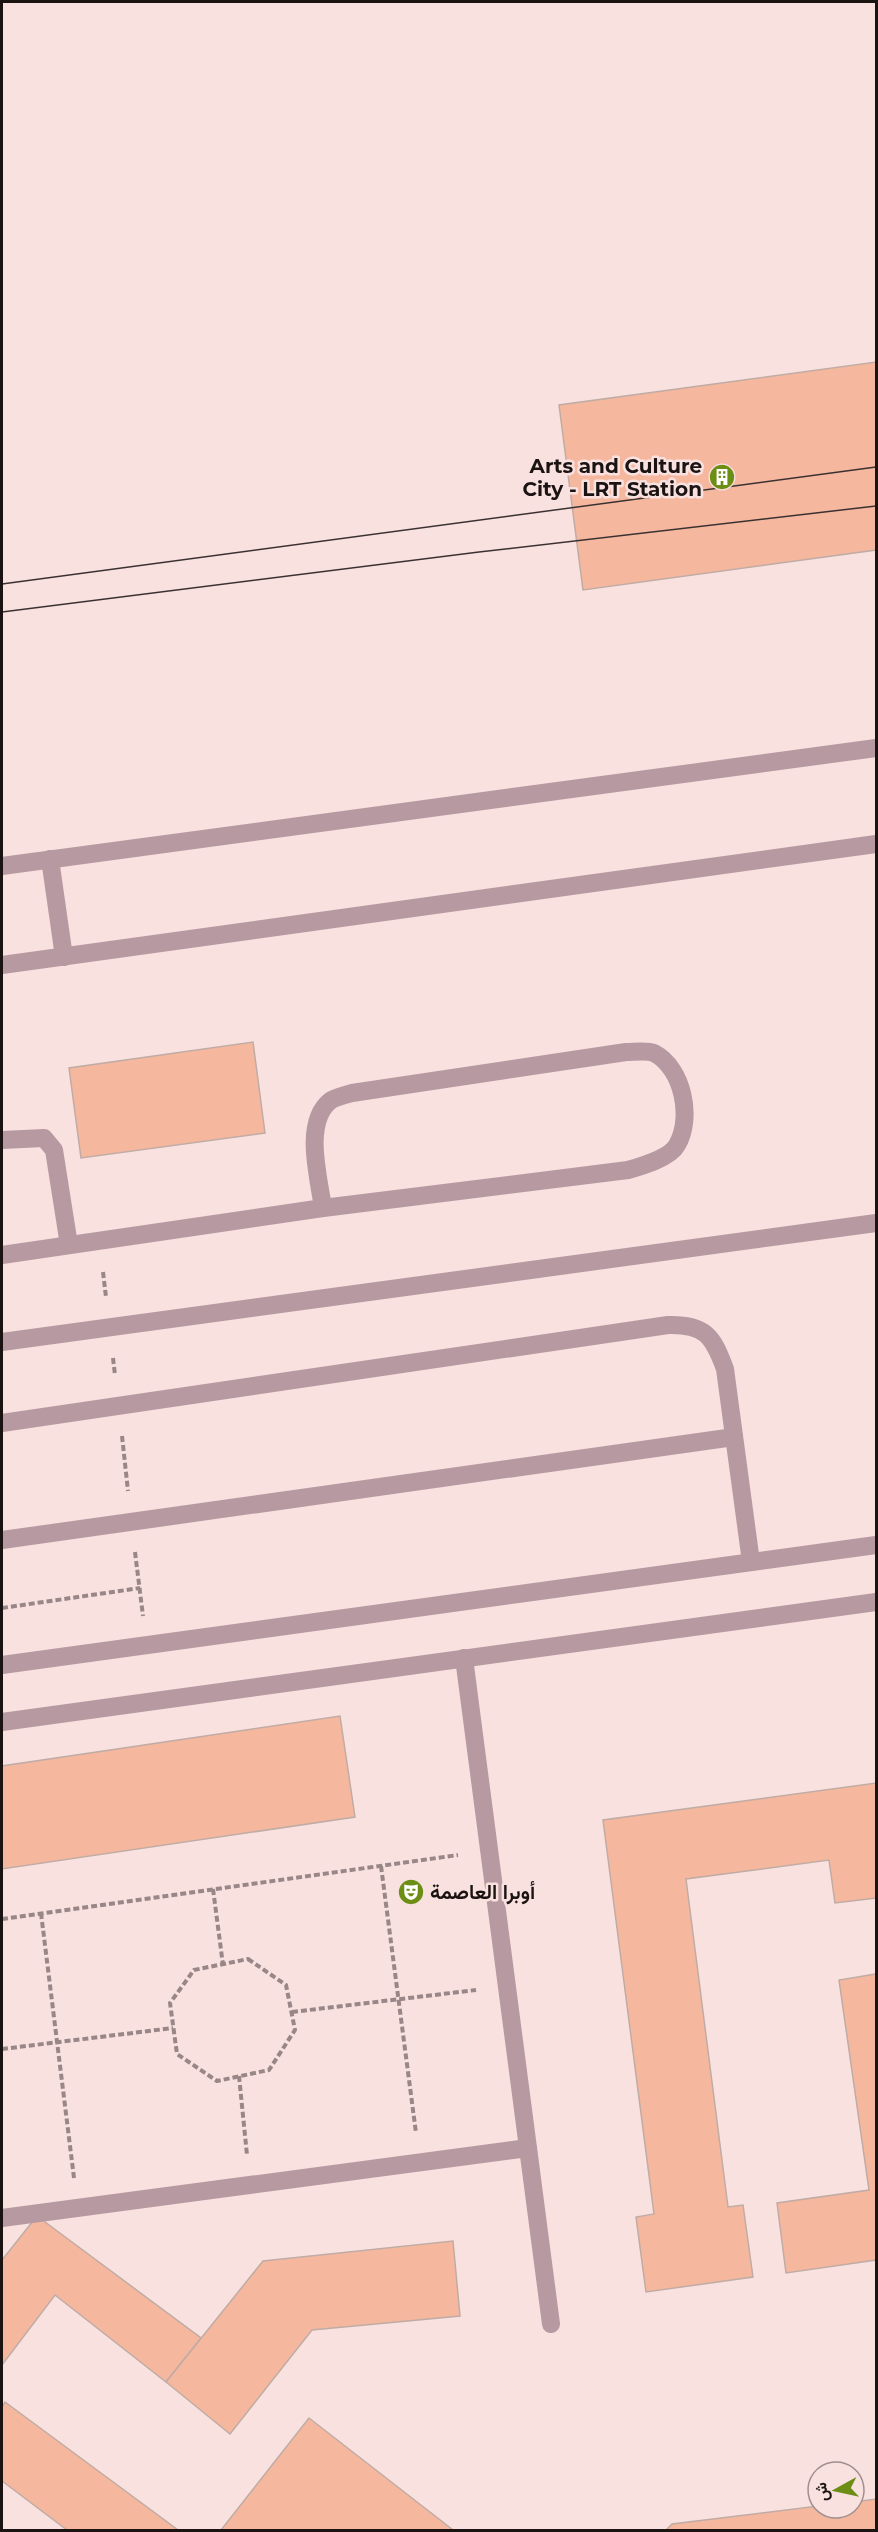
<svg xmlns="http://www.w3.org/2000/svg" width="878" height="2532" font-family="Montserrat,Vazirmatn,sans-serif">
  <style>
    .building { fill: #f5b89f; stroke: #c0aca4; stroke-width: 1.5 }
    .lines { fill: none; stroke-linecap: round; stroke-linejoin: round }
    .path { stroke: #988786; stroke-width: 4; stroke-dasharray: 6 3; stroke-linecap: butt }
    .service { stroke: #b79aa1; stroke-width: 18 }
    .pedestrian { stroke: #b79aa1; stroke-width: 18 }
    .minor { stroke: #b79aa1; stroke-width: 18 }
    .tram { stroke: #3b3130; stroke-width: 1.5 }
    .labels { text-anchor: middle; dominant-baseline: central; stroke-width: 5; stroke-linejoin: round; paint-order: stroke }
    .poi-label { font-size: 20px; font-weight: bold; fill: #1a1312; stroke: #f9e1e0; text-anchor: end }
  </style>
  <rect width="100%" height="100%" fill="#f9e1e0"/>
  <g class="building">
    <path d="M876 362V550L583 590 559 405Z"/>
    <path d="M253 1042 265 1133 81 1158 69 1068Z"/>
    <path d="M340 1716 355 1817 2 1869V1766Z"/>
    <path d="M876 1783V1898L835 1903 829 1860 686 1879 728 2207 743 2205 753 2277 646 2292 636 2217 654 2214 603 1820Z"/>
    <path d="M876 1974V2260L786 2273 777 2203 869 2190 839 1980Z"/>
    <path d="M37 2216 201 2338 166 2382 55 2295 2 2365V2260Z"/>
    <path d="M453 2241 460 2316 312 2330 230 2434 166 2382 263 2261Z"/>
    <path d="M5 2402 178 2530H67L2 2481V2407Z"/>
    <path d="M309 2418 453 2530H221Z"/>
    <path d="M876 2499V2530H666L672 2524 818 2506V2508H854V2502Z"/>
  </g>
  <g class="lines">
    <g class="path">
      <path d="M103 1272 106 1297"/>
      <path d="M113 1358 115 1375"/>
      <path d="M122 1436 128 1491"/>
      <path d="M135 1552 143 1616"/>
      <path d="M2 1608 140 1588"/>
      <path d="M381 1866 416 2133"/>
      <path d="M213 1889 223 1965"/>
      <path d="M41 1913 74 2178"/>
      <path d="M2 1919 458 1855"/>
      <path d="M248 1959 286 1985 295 2030 269 2070 217 2081 177 2054 170 2003 194 1970Z"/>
      <path d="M292 2012 476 1990"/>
      <path d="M2 2049 173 2028"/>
      <path d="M239 2076 247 2155"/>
    </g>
    <g class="service">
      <path d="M2 1140 44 1138 54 1150 69 1245"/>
      <path d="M2 1255 323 1208 628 1170C642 1166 670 1158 677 1145 693 1118 683 1068 654 1053 647 1050 634 1052 626 1052L352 1093C346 1095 335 1097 330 1101 303 1123 319 1178 323 1208"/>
      <path d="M2 1423 668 1325C705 1324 713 1336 725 1369L751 1562"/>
      <path d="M2 1540 734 1437"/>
    </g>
    <g class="pedestrian">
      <path d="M2 1342 876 1223"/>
      <path d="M464 1658 551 2324"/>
      <path d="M2 2218 528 2148"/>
    </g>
    <g class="minor">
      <path d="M50 859 64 957"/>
      <path d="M2 866 876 748"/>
      <path d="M2 965 876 844"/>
      <path d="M2 1665 876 1545"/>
      <path d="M2 1722 876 1602"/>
    </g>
    <g class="tram">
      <path d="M2 584 876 467"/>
      <path d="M2 612 479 552 876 506"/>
    </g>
  </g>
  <defs>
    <g id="building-disc" transform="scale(1.35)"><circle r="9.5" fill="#6c8e15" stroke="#f9e1e0"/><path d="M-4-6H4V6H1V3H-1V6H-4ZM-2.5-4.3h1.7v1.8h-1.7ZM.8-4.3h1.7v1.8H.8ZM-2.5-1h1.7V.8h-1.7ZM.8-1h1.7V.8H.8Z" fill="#fff"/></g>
    <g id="theatre-disc" transform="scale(1.35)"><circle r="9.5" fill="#6c8e15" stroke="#f9e1e0"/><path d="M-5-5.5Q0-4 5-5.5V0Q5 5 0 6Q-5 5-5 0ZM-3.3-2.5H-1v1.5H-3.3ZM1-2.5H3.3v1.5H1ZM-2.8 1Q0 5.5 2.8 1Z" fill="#fff"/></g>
  </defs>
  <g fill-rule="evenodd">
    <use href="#building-disc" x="722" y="477"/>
    <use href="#theatre-disc" x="411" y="1892"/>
  </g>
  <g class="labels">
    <g class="poi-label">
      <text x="702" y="466">Arts and Culture<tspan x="702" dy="23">City - LRT Station</tspan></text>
      <text x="430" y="1892" text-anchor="start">أوبرا العاصمة</text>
    </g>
  </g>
  <rect width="878" height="2532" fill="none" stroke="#1a1312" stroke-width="6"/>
  <g transform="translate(836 2490) rotate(262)"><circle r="28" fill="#f9e1e0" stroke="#a08f8e" stroke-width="1.5"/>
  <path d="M0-4.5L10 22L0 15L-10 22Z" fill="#6c8e15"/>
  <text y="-9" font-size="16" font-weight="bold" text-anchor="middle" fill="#1a1312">ش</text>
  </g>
</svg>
